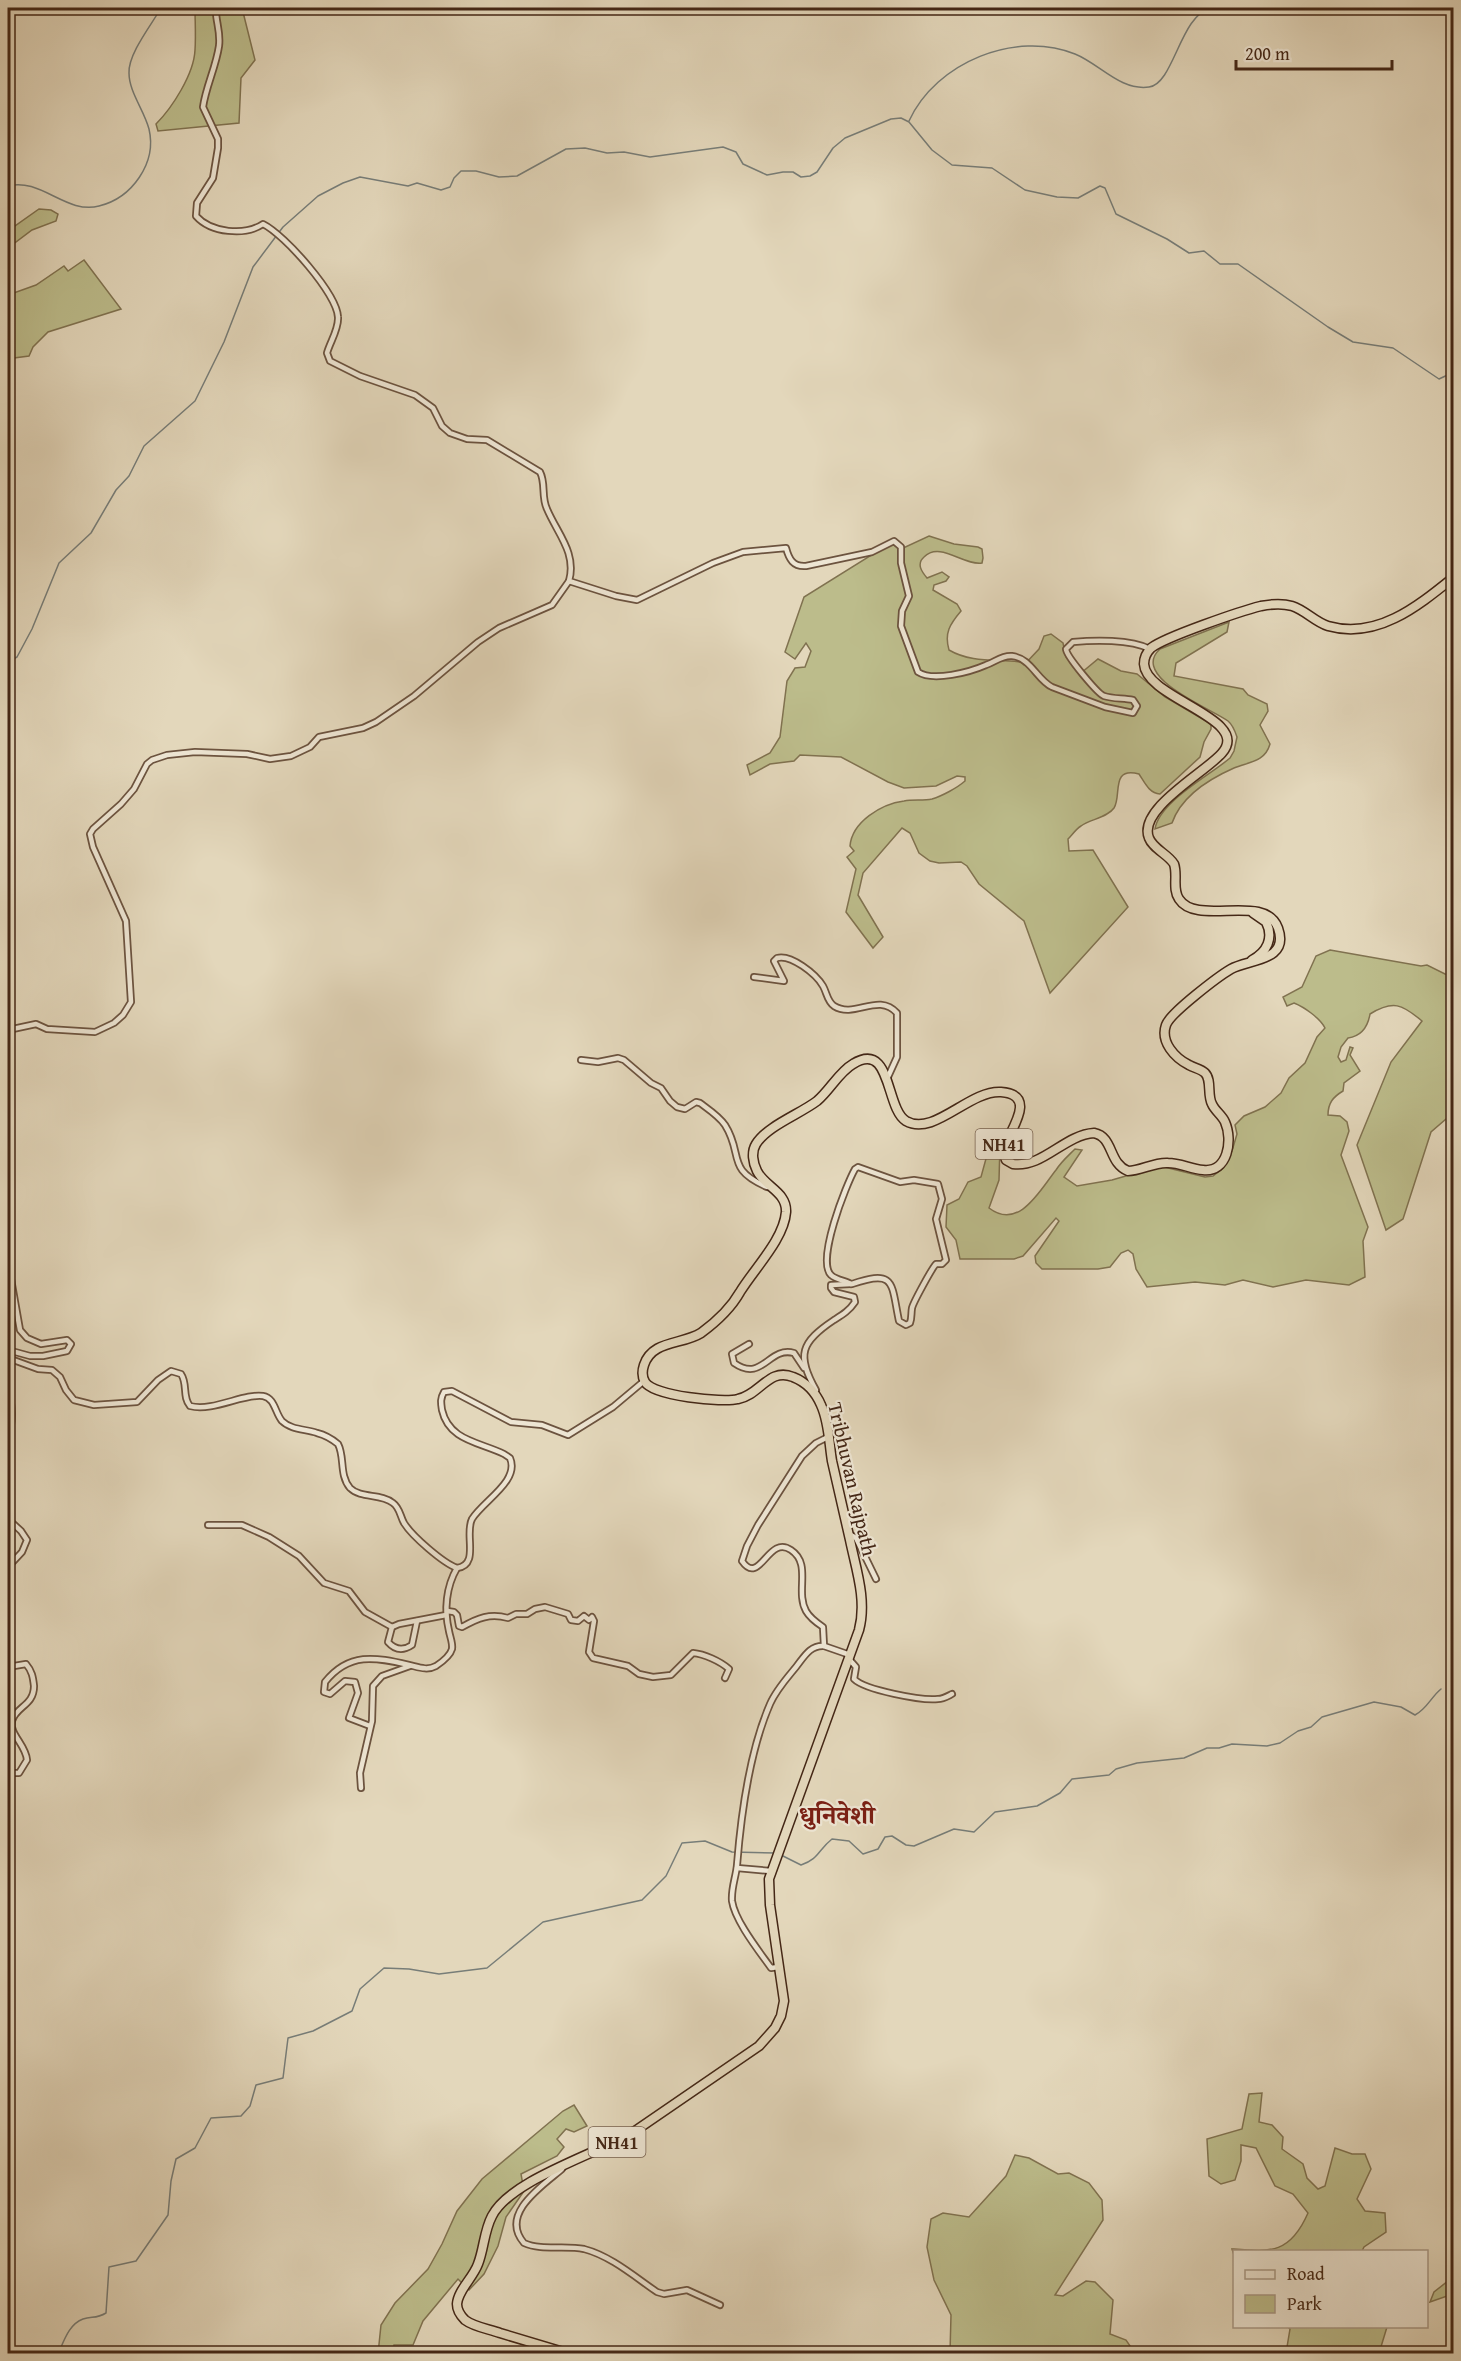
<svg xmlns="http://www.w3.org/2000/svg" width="1461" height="2361" font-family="'Gentium Book Plus','Noto Serif Devanagari',serif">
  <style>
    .green { fill: #bcbc8b; stroke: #807250; stroke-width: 1.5 }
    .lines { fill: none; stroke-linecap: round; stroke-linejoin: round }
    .stream { stroke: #777d78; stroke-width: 1.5 }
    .street-casing { stroke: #6c533f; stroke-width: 8 }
    .highway-casing { stroke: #442716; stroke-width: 11 }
    .street { stroke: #ede5d3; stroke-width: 4.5 }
    .highway { stroke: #e3d7bb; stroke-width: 8 }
    .labels { text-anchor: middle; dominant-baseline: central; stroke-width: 4.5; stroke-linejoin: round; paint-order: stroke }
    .shield { fill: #ede5d3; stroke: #77604f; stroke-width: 1.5 }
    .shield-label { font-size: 18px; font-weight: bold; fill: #442716 }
    .street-label { font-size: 20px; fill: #442716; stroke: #ede5d3 }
    .district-label { font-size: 26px; font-weight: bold; fill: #7a1f14; stroke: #ede5d3 }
  </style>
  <rect width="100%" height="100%" fill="#e3d7bb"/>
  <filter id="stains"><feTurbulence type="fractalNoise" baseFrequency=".00333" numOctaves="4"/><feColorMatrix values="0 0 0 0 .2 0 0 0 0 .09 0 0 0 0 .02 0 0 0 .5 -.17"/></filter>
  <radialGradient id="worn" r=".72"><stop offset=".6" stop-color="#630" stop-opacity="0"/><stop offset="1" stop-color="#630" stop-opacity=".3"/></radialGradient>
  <g class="green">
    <path d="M195 8H245L243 12 255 60 241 78 239 123 158 131 156 124C172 108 194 74 195 50 196 36 195 21 195 8Z"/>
    <path d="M39 209 51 210 58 214 56 221 32 230 8 248V231Z"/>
    <path d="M84 260 121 309 48 332 33 347 29 356 14 358 8 365V295L36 285 64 266 68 271Z"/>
    <path d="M929 536 954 544 978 547 982 549 983 558 982 563C964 566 940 541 924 557 916 564 922 572 927 578L942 572 949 577 946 581 934 585 933 590 957 604 961 611C950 624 944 633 949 650 971 663 997 659 1021 662L1024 665 1039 649 1044 636 1051 634 1063 643 1066 657 1081 673 1098 659 1121 671 1137 674 1165 697 1211 724V729L1204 742 1200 757 1160 794C1149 793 1145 783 1139 774 1110 766 1122 796 1114 808 1107 818 1090 819 1081 826 1076 829 1072 835 1068 839L1069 851 1093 850 1128 907 1050 993 1024 921 979 884 967 866 961 862 939 863 930 861 919 853 910 833 902 828 863 873 858 895 883 937 873 948 846 912 856 869 847 857 854 851 850 846C852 822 881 804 904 801 913 799 923 801 932 799 942 796 957 788 965 781V777L957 776 936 786 904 788 888 782 841 757 800 755 794 761 770 764 750 775 747 765 770 753 780 737 787 681 795 668 805 667 811 651 806 643 795 659 785 652 804 597 889 544 897 546 899 550Z"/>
    <path d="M1229 622 1227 632 1176 663 1174 676 1243 689 1248 695 1267 704 1268 711 1260 725 1270 744C1265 762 1249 762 1234 768 1209 779 1181 797 1172 823L1155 829C1159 802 1209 776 1230 758L1234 751 1237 737C1235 731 1233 725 1228 721 1212 709 1129 677 1160 649Z"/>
    <path d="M1330 950 1421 966 1427 965 1445 974 1453 975V1113L1431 1132 1403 1219 1386 1230 1357 1145 1391 1062 1422 1021C1402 1004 1393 1000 1370 1014 1368 1026 1362 1036 1348 1038L1341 1047 1338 1057 1341 1062 1346 1060 1350 1047 1353 1048 1350 1055 1360 1071 1344 1083 1343 1091C1333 1097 1328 1103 1328 1115L1340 1116 1347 1122 1349 1131 1341 1155 1368 1227 1363 1241 1365 1277 1349 1285 1306 1280 1273 1287 1243 1280 1225 1285 1195 1282 1147 1287 1136 1269 1133 1254 1128 1250 1121 1253 1110 1267 1098 1269H1042L1036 1263 1035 1256 1059 1221 1056 1218 1023 1256 1014 1259H960L956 1240 946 1227 947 1205 959 1199 968 1182 981 1177 990 1144 1000 1145 999 1180 989 1208C1019 1231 1040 1190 1056 1170 1061 1162 1068 1156 1075 1149L1082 1150 1064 1177 1077 1186 1112 1180 1160 1166 1205 1177 1213 1176 1223 1168 1232 1151 1237 1134 1235 1125 1244 1116 1265 1107 1281 1093 1289 1078 1305 1063 1317 1037 1325 1028C1320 1018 1304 1007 1294 1003L1287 1006 1283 997 1302 987 1316 956Z"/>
    <path d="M1262 2093 1259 2122 1272 2125 1283 2137 1282 2149 1303 2164 1307 2178 1318 2189 1325 2186 1335 2148 1352 2154H1365L1371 2169 1357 2199 1365 2211 1385 2213 1386 2232 1364 2247 1362 2251 1234 2252V2255L1232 2249C1271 2252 1290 2254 1308 2213L1293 2194 1275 2186 1256 2148 1241 2145V2161L1235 2180 1221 2184 1209 2176 1207 2139 1242 2129 1249 2094Z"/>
    <path d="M574 2105 587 2126 574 2132 566 2129 557 2139 564 2147 557 2156 521 2174 524 2191 506 2217 498 2246 484 2274 469 2290 458 2279 423 2321 413 2345H394L393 2353 378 2354 381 2325 395 2303 428 2269 442 2244 457 2211 482 2179 563 2111Z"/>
    <path d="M1015 2155 1029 2158 1058 2174 1069 2173 1089 2183 1102 2200 1103 2220 1055 2295 1063 2296 1086 2281 1095 2282 1113 2300 1110 2334 1126 2340 1135 2353H950L951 2315 934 2280 927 2247 931 2219 943 2213 969 2217 1006 2176Z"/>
    <path d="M1453 2277V2294L1430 2302 1434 2292Z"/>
    <path d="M1288 2327H1387L1380 2350 1377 2353H1286L1290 2329Z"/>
  </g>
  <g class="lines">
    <g class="stream">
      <path d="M909 121C936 62 1016 30 1075 54 1100 64 1120 91 1149 87 1174 84 1180 15 1211 8"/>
      <path d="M8 186C40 177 67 215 99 206 132 198 157 163 149 129 144 110 129 92 129 73 128 54 152 24 161 8"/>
      <path d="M8 662 17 657 32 629 59 563 91 533 116 490 129 476 144 446 195 401 224 342 253 267 283 227 318 196 343 183 360 177 408 186 417 183 441 190 450 187 454 178 461 171H476L499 177 517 176 566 149 585 148 607 153 624 152 650 157 723 147 736 152 743 164 767 175 783 172H793L801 177 810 176 817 172 833 148 845 138 891 119 901 118 909 122 932 150 952 165 992 168 1025 190 1057 197 1078 198 1100 186 1105 188 1116 214 1167 239 1189 253 1204 251 1220 264H1238L1328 327 1353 342 1393 348 1439 379 1454 372"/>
      <path d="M781 1855 801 1865C819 1859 818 1850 832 1839L849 1841 863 1854 878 1849 885 1837 892 1836 906 1845 914 1846 954 1829 974 1832 995 1812 1037 1806 1060 1793 1072 1779 1109 1775 1116 1769 1137 1763 1184 1758 1207 1748H1219L1232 1744 1267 1746 1280 1743 1298 1731 1311 1727 1322 1717 1374 1702 1401 1707 1415 1715C1427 1709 1431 1697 1441 1689"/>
      <path d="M58 2354C64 2341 69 2324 83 2319 92 2316 96 2319 106 2313L109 2267 136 2261 168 2215 171 2181 176 2159 195 2148 211 2118 241 2116 250 2106 256 2085 283 2078 288 2038 313 2031 352 2011 360 1989 384 1968 409 1969 439 1974 487 1968 543 1922 642 1900 666 1876 682 1843 705 1841 732 1852 776 1853"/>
    </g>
    <g class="street-casing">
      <g id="street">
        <path d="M216 8C215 20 221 31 219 46 216 67 206 86 203 107L218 139V148L213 178 197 203 196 216C211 233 245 236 263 224 285 235 337 294 338 317 339 329 330 342 327 353L330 361 360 376 415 395 433 408 442 426 450 433 467 439 487 440 540 472C546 483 541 497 547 509 557 533 577 553 569 581L616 596 637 600 713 563 743 552 786 548C789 559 793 567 806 566L872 552 894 541 901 547V563L909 596 902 611 901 626 918 672C933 682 970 672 986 665 995 662 1002 655 1012 656 1031 658 1037 680 1052 687L1105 707 1133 713 1137 706 1133 700C1124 698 1113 699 1104 696 1098 694 1066 656 1066 649L1073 642C1094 640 1130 639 1150 649"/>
        <path d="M754 977 784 981 774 961 777 958C791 954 816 974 823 986 827 993 827 1001 834 1006 855 1019 878 992 897 1013V1057L887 1079"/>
        <path d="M8 1030 36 1024 47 1029 95 1032 114 1023 123 1015 131 1002 126 921 93 847 90 834 93 829 121 804 134 789 147 764 152 760 167 755 195 752 247 754 270 759 291 756 310 747 319 737 363 728 376 722 414 696 478 642 499 628 552 605 569 581"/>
        <path d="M581 1060 598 1062 618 1058 624 1060 651 1083 661 1088 670 1101 677 1107 685 1109 696 1102 700 1103C708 1109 719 1116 725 1125 744 1155 725 1169 767 1187"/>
        <path d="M8 1203 10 1215 8 1239 11 1279 20 1330 27 1338 41 1344 67 1340 71 1344 67 1351 43 1356H30L8 1350"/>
        <path d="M851 1284C847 1281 836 1280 831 1275 816 1261 846 1185 855 1169L858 1167 900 1182 914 1180 938 1184 942 1199 936 1219 946 1260 942 1264H936C932 1268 913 1303 912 1308 911 1313 912 1318 910 1323L906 1325 899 1321C891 1283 896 1269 852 1284"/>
        <path d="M749 1344 732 1354 734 1363C763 1383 768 1346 794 1353L804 1368"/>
        <path d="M8 1358 38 1369 52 1370 60 1377 66 1390 74 1400 94 1405 137 1402 158 1380 171 1371 181 1374C188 1384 182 1397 190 1406 213 1412 244 1393 263 1396 275 1398 275 1413 282 1421 291 1430 306 1429 317 1433 325 1435 332 1439 338 1444 345 1457 339 1475 350 1488 361 1499 381 1493 393 1503 400 1508 400 1516 404 1523 412 1536 443 1563 457 1568 480 1565 464 1534 472 1519 483 1501 520 1481 510 1458L504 1454C480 1442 449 1441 442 1410 441 1403 440 1399 444 1392L452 1391 511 1422 542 1425 568 1435 613 1407 644 1381"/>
        <path d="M8 1390C13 1404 13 1424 8 1437"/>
        <path d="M816 1390C796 1355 801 1342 834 1320 842 1315 849 1311 855 1302L854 1297 834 1292 831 1288V1285L851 1284"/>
        <path d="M828 1437 816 1443 802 1456 758 1525 747 1546 742 1561C760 1587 768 1534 791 1550 812 1564 795 1591 806 1611 810 1618 817 1623 823 1627L824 1646 850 1655"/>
        <path d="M8 1519 21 1531 27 1540 22 1552 8 1567"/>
        <path d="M208 1525H242L269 1537 299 1556 324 1583 349 1591 365 1612 392 1627 399 1624 446 1615"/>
        <path d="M849 1534 856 1538 876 1579"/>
        <path d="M447 1611 454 1612 457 1615 459 1626 462 1627C478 1618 490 1613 508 1618L516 1614H527L535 1609 545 1607 568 1614 571 1620 578 1621 584 1616 589 1620 592 1617 594 1621 589 1652 593 1658 628 1666 639 1674 653 1677 671 1675 693 1653C704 1654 720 1661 729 1669L725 1678"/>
        <path d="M392 1627 388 1642C395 1650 403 1651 412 1645L417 1621"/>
        <path d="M849 1659 856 1667 854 1679C865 1690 922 1701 938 1699 943 1699 948 1696 952 1694"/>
        <path d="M8 1667 26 1664C32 1671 33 1677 34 1686 34 1706 16 1706 12 1721 9 1734 26 1745 27 1760L19 1773H8"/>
        <path d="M370 1726 349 1718 358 1693 355 1682 345 1681 330 1694 324 1692 325 1682C349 1652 375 1657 409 1665 418 1667 427 1671 436 1666 442 1662 450 1656 452 1649 453 1643 450 1637 449 1631 444 1610 446 1587 457 1568"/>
        <path d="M361 1788 360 1773 372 1721 373 1686 382 1676 410 1666"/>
        <path d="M737 1868 771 1871"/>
        <path d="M779 1967 771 1968C759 1951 735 1921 732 1901 731 1888 736 1877 737 1865 741 1815 750 1750 770 1704 776 1690 787 1678 796 1667 804 1657 810 1645 824 1646"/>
        <path d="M562 2169C542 2186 499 2214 524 2243 541 2251 566 2245 584 2249 611 2256 635 2277 657 2292L664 2294 687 2290 720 2305"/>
      </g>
    </g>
    <g class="highway-casing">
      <g id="highway">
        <path d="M1252 960C1267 952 1274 938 1266 922L1253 913"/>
        <path d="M570 2354C546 2347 523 2340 500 2333 489 2329 474 2327 465 2320 461 2316 457 2311 457 2304 458 2290 473 2278 478 2264 484 2249 484 2231 492 2216 511 2179 598 2154 635 2131L759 2046 775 2028 781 2016 784 2001 770 1905 769 1879 859 1630C867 1600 856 1569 850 1540 844 1513 838 1487 832 1461 829 1443 829 1422 821 1405 816 1393 806 1382 793 1377 769 1367 760 1395 738 1399 723 1403 653 1396 645 1382 642 1377 642 1371 644 1365 652 1340 682 1345 701 1333 716 1322 731 1308 740 1292 754 1269 784 1239 786 1212 787 1192 765 1187 757 1171 753 1163 751 1152 756 1144 767 1126 800 1114 817 1101 830 1090 839 1072 853 1064 892 1040 885 1108 906 1121 934 1137 969 1090 1001 1092 1041 1095 1006 1135 1003 1151L1006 1160 1013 1164C1043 1168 1064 1135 1094 1133 1114 1137 1108 1163 1128 1171 1141 1171 1154 1162 1168 1163 1180 1163 1191 1169 1203 1170 1228 1173 1233 1140 1225 1122 1222 1115 1215 1111 1212 1104 1207 1095 1212 1080 1205 1073 1201 1069 1194 1068 1189 1065 1175 1058 1160 1042 1166 1025 1170 1013 1219 976 1231 969 1248 959 1290 962 1278 928 1265 892 1197 927 1179 899 1172 889 1178 875 1174 864 1168 854 1153 849 1149 838 1137 809 1206 772 1222 753 1252 718 1146 699 1144 664 1144 658 1147 652 1151 648 1165 637 1241 611 1261 606 1271 604 1282 603 1292 606 1305 610 1315 622 1328 626 1377 640 1418 606 1454 577"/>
      </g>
    </g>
    <use href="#street" class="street"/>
    <use href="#highway" class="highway"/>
  </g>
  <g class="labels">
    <g class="shield">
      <rect x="975.5" y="1129" width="57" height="30" rx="4.5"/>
      <rect x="588.5" y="2127" width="57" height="30" rx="4.5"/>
    </g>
    <g class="shield-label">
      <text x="1004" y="1144">NH41</text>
      <text x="617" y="2142">NH41</text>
    </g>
    <g class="street-label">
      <text transform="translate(853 1479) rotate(77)">Tribhuvan Rajpath</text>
    </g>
    <g class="district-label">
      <text x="837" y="1814">धुनिवेशी</text>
    </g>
  </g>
  <rect width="1461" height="2361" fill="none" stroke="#e3d7bb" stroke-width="30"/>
  <rect x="9" y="9" width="1443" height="2343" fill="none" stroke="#442716" stroke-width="3"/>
  <rect x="15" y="15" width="1431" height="2331" fill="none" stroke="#442716" stroke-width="1.5"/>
  <rect x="1233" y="2250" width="195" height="78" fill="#ede5d3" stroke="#a99987" stroke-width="1.5"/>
  <rect x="1245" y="2270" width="30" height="9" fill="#ede5d3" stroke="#a99987" stroke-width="1.5"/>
  <text x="1287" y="2280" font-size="18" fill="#442716">Road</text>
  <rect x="1245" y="2295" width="30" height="18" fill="#bcbc8b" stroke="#a99987" stroke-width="1.5"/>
  <text x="1287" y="2310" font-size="18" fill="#442716">Park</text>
  <path d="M1236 60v9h156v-9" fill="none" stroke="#442716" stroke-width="3"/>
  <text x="1245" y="60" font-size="18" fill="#442716" stroke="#ede5d3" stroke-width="4.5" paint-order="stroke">200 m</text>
  <rect width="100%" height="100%" filter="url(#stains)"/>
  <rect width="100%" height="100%" fill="url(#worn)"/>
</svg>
